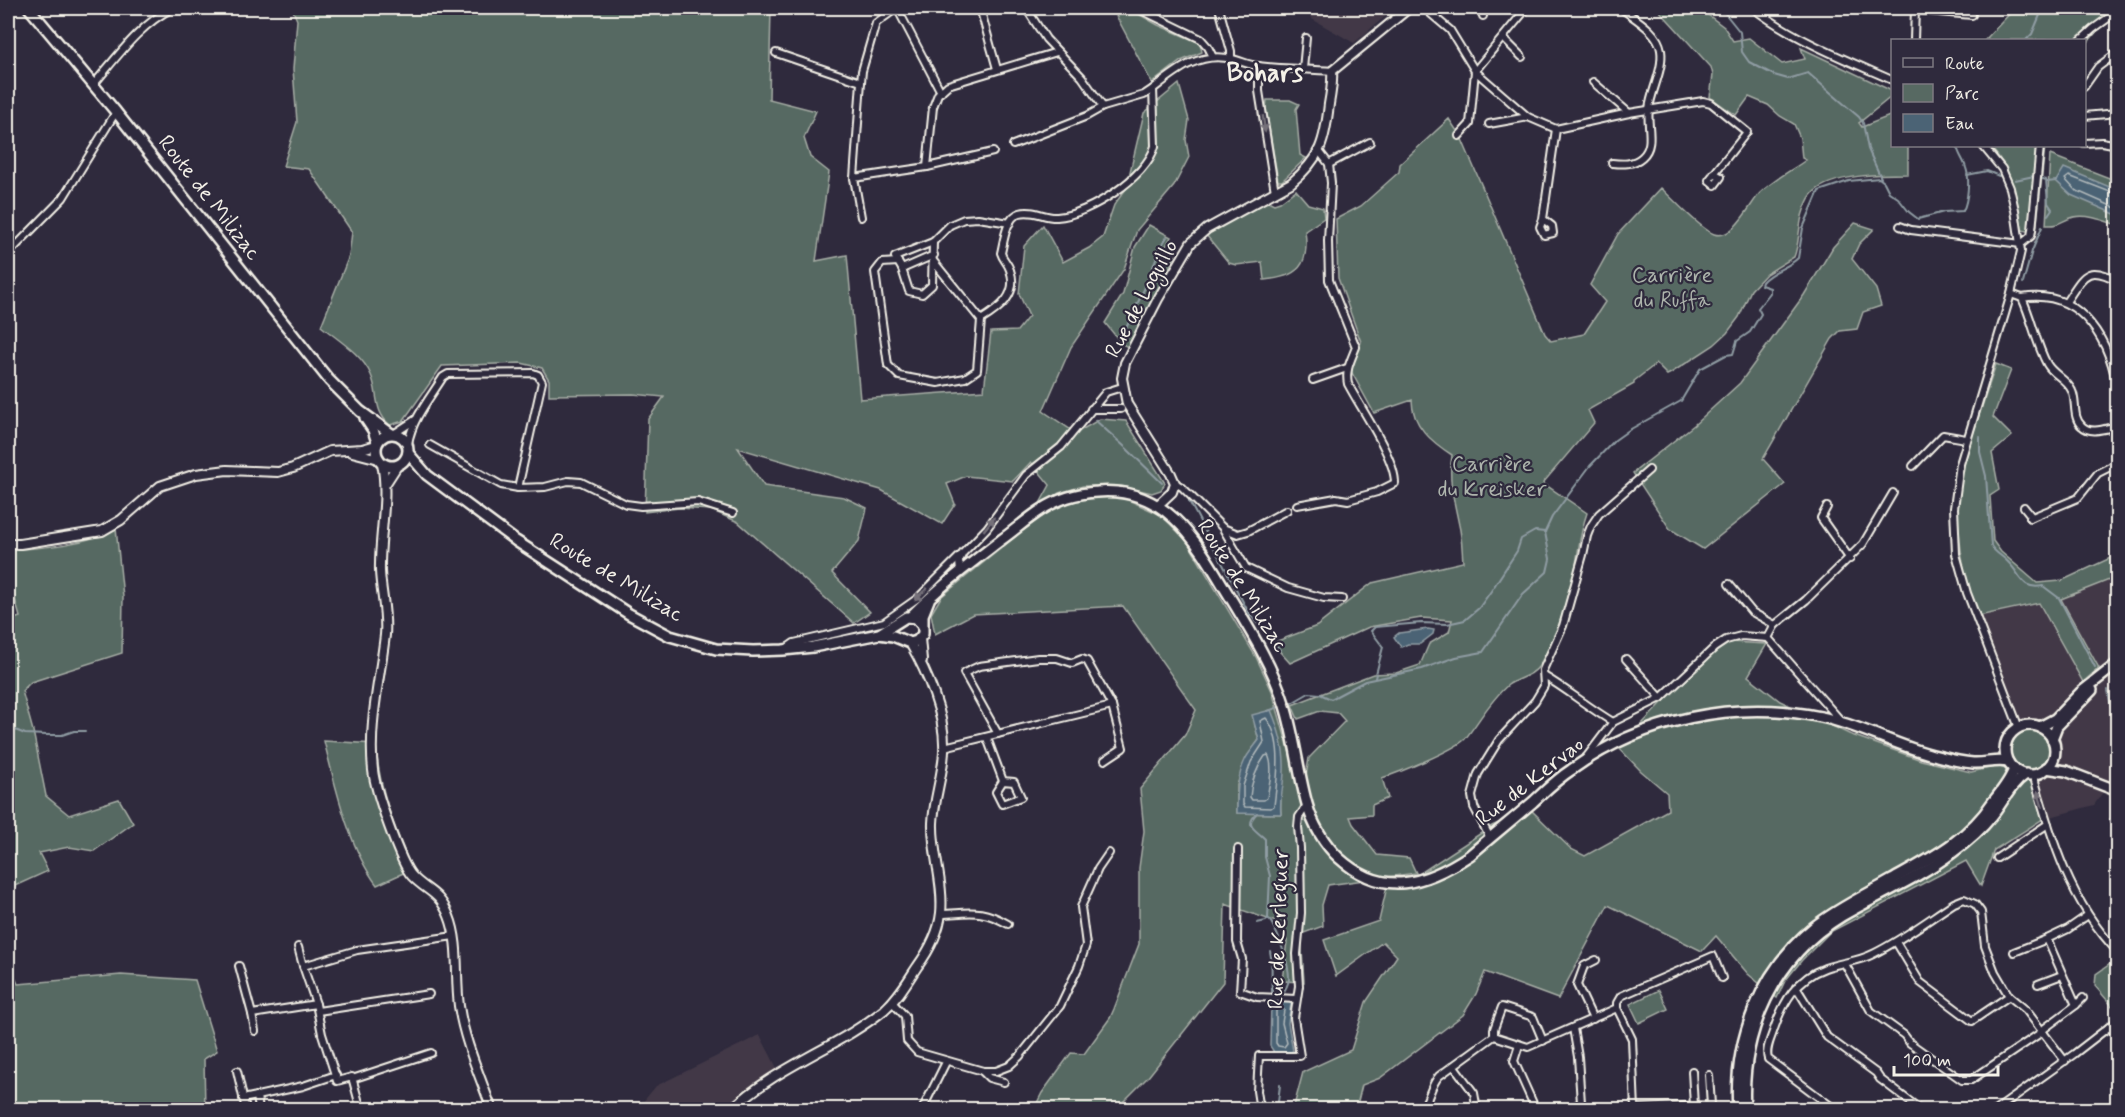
<svg xmlns="http://www.w3.org/2000/svg" width="2125" height="1117" font-family="Mynerve,sans-serif">
  <style>
    .built { fill: #423947 }
    .green { fill: #576962; stroke: #a6ada5; stroke-width: 1.5; fill-rule: evenodd }
    .water { fill: #4b6375; stroke: #8f9ca3; stroke-width: 1.5 }
    .lines { fill: none; stroke-linecap: round; stroke-linejoin: round }
    .shore { stroke: #b0b8ba; stroke-width: 1.5 }
    .stream { stroke: #8f9ca3; stroke-width: 2 }
    .minor-casing { stroke: #f4f1e8; stroke-width: 10 }
    .tertiary-casing { stroke: #f4f1e8; stroke-width: 12 }
    .secondary-casing { stroke: #f4f1e8; stroke-width: 14 }
    .minor { stroke: #2f2a3d; stroke-width: 6 }
    .tertiary { stroke: #2f2a3d; stroke-width: 8 }
    .secondary { stroke: #2f2a3d; stroke-width: 9 }
    .oneway { fill: #747079 }
    .labels { text-anchor: middle; dominant-baseline: central; stroke-width: 4.5; stroke-linejoin: round; paint-order: stroke }
    .street-label { font-size: 22px; fill: #f4f1e8; stroke: #2f2a3d }
    .park-label { font-size: 22px; fill: #adb4ac; stroke: #2f2a3d }
    .quarter-label { font-size: 26px; font-weight: bold; fill: #f4f1e8; stroke: #2f2a3d }
  </style>
  <rect width="100%" height="100%" fill="#2f2a3d"/>
  <filter id="ink" filterUnits="userSpaceOnUse"><feTurbulence type="fractalNoise" baseFrequency=".0167" numOctaves="2"/><feDisplacementMap in="SourceGraphic" scale="12" xChannelSelector="R" yChannelSelector="G"/><feConvolveMatrix kernelMatrix="1 2 1 2 8 2 1 2 1" color-interpolation-filters="sRGB"/></filter>
  <g filter="url(#ink)">
    <g class="built">
      <path d="M1307 8H1395L1354 43 1312 19 1308 13Z"/>
      <path d="M2117 577V785L2110 782 2094 805 2043 819 2030 779 1998 766 2017 710 1979 616 2061 599Z"/>
      <path d="M760 1035 778 1070 727 1109 638 1108 656 1086Z"/>
    </g>
    <g class="green">
      <path d="M292 8H771L769 99 816 111 804 138 810 157 829 172 816 261 847 255 860 399 984 390 991 332 1017 331 1029 316 1019 294 1024 246 1043 225 1063 262 1089 248 1103 237 1114 205 1126 189 1144 113 1179 84 1189 120 1186 140 1189 157 1174 186 1137 230 1124 269 1071 347 1043 411 1071 430V436L1100 419 1126 421 1165 483 1161 490 1152 493 1121 486H1083L1059 493 1038 507 1050 485 1031 462 1013 481 966 476 947 484 955 504 942 524 881 490 738 448 764 486 844 497 867 508 859 541 832 573 870 612 854 623 738 522 711 510 679 508 645 512 648 419 664 397 633 394 549 395V380L542 368 521 363 442 366 403 421 390 425C373 411 379 393 371 375 362 354 338 340 321 326L349 256 352 232 309 169 283 166 297 122 293 69 297 20Z"/>
      <path d="M1112 8H1128L1158 25 1200 43 1202 52 1181 61 1152 83Z"/>
      <path d="M1657 8H1699L1724 27 1733 41 1749 38 1782 64 1805 59 1801 48 1892 91V96L1859 123 1862 127 1892 115V146H1908V174C1883 174 1831 174 1813 193 1808 198 1806 205 1804 210 1798 225 1800 242 1794 257L1766 274 1751 290 1739 317 1727 333 1714 345 1671 373 1667 375 1656 364 1634 381V384L1588 410 1594 423 1543 483 1587 513C1581 530 1580 540 1577 558 1572 592 1557 636 1539 666 1533 676 1517 678 1508 685 1490 700 1479 722 1465 739 1455 750 1398 773 1382 778L1388 798 1372 805V815L1350 817 1353 824 1377 855 1409 858 1416 873 1328 885 1322 905 1323 926 1301 934 1304 982 1282 981 1287 941 1279 923 1225 904 1223 982 1148 1077 1116 1109H1034L1042 1093 1071 1053 1084 1054 1110 1018 1114 1009 1139 944V868L1144 831 1140 789 1185 735 1196 710 1123 606 973 614 935 634 931 614 941 597 1026 528 1063 503 1103 497 1122 498 1133 502 1161 515 1187 541 1256 657 1272 691 1297 778 1306 776 1309 758 1345 721 1338 713 1320 711 1298 719 1292 705 1373 674 1396 673 1420 665 1429 644 1449 632 1452 620 1421 618 1369 627 1290 663 1272 643 1317 626 1372 583 1463 562C1462 550 1462 537 1459 525 1454 500 1448 481 1452 455 1432 442 1412 426 1412 400L1374 413 1351 371 1361 342 1338 278 1336 219 1361 206 1399 172 1400 164 1449 119 1461 137 1545 334 1551 341 1584 334 1605 302 1590 285 1618 234 1661 188C1672 198 1701 230 1714 234 1733 241 1750 204 1760 193 1773 180 1792 170 1806 160L1802 158 1800 138 1794 124 1780 116 1768 105 1749 97 1736 115 1710 97 1713 75 1711 67ZM1255 726 1282 747C1285 770 1279 792 1281 814L1237 813V785L1246 758 1259 740Z"/>
      <path d="M2015 8H2117V17L2097 31 2085 46 2084 40H1985Z"/>
      <path d="M1267 100H1290L1299 104 1296 109 1300 155 1306 158 1282 181H1278L1266 108Z"/>
      <path d="M1989 146H2045L2036 233 2022 230C2018 199 2012 168 1989 146Z"/>
      <path d="M2050 155 2117 181V225C2105 221 2088 214 2074 217 2061 220 2061 226 2046 225Z"/>
      <path d="M1296 190 1308 204 1323 208 1324 218 1305 231C1310 266 1298 277 1264 280L1262 262 1236 265 1229 263 1206 235 1268 201 1274 204 1280 202Z"/>
      <path d="M1855 223 1874 229 1859 244 1852 259 1876 289 1881 306 1863 312 1857 329 1840 331 1832 339 1763 459 1785 484 1703 549 1670 529 1633 473 1694 425 1740 383 1804 295 1833 247Z"/>
      <path d="M1149 225 1171 237 1165 248 1175 256 1128 347 1122 344 1105 323 1123 294 1135 247Z"/>
      <path d="M1996 364 2011 370 1993 417 2012 436 1992 453 1999 490 1990 496 1993 541 2001 552 2037 583 2061 581 2117 555V577L2061 599 2099 668 2083 682 2039 603 1979 616 1966 580 1961 551 1957 511 1959 488 1966 455Z"/>
      <path d="M116 528 123 597 122 653 31 682 22 691 33 731 46 796 69 815 119 799 133 823 94 851 69 847 39 853 48 871 8 889V621L20 617 8 575V550C43 548 85 545 116 528Z"/>
      <path d="M1730 642 1767 644 1748 676 1780 701 1849 734 1921 760 1971 772 1998 766 2030 779 2043 819 1994 850 1981 886 1966 861 1830 932 1802 960 1785 981 1777 998 1748 974 1716 936 1702 951 1608 905 1558 999 1485 972 1476 994 1463 1015 1380 1078 1362 1085 1356 1109 1293 1110 1303 1072 1351 1050 1366 1002 1397 956 1383 942 1336 976 1324 940 1379 921 1389 878 1419 874 1492 826 1530 809 1571 849 1585 856 1668 810 1667 793 1641 771 1619 748 1699 664Z"/>
      <circle cx="2030" cy="750" r="19"/>
      <path d="M324 741 376 744C378 787 395 830 412 869L377 885C349 849 335 785 324 741Z"/>
      <path d="M2116 960 2118 962 2117 1003 2113 1007 2095 986 2096 974Z"/>
      <path d="M8 962 18 984 121 975 195 980 217 1051 204 1059 205 1109H8Z"/>
      <path d="M1659 990 1668 1009 1639 1023 1630 1004Z"/>
    </g>
    <g class="water">
      <path d="M2064 168 2117 190V215L2071 195 2056 181Z"/>
      <path d="M1428 629 1434 630 1433 634 1420 644H1408L1401 647 1394 637 1399 633Z"/>
      <path d="M1271 710C1279 729 1285 750 1284 771 1284 786 1279 800 1281 814L1237 813C1237 795 1237 776 1245 760 1248 753 1255 746 1259 740L1252 715Z"/>
      <path d="M1271 1002H1289L1291 1004 1288 1023 1293 1051 1288 1053 1274 1052 1270 1046Z"/>
    </g>
    <g class="lines">
      <g class="shore">
        <path d="M2118 195 2069 176 2065 179 2075 190 2118 209"/>
        <path d="M1266 718C1284 740 1277 780 1274 806L1271 808 1245 807 1243 804V786L1251 762 1264 742 1260 721Z"/>
        <path d="M1268 755C1274 767 1269 785 1267 798L1264 800H1252L1250 797C1251 781 1256 769 1265 756Z"/>
        <path d="M1281 1007 1284 1010 1282 1023 1287 1043 1284 1047 1278 1046 1276 1043V1010Z"/>
      </g>
      <g class="stream">
        <path d="M1726 8 1724 12 1740 32 1742 52 1749 62 1774 75 1788 79 1808 73 1859 117 1863 123 1868 149 1881 178"/>
        <path d="M2096 8 2098 13 2112 8"/>
        <path d="M2026 40 2032 34 2043 8"/>
        <path d="M1967 175 1987 171 1999 176"/>
        <path d="M2015 180 2034 176 2046 180 2048 203 2052 209 2048 215"/>
        <path d="M2047 182 2056 181"/>
        <path d="M2023 283 2032 251 2042 227"/>
        <path d="M1122 337 1146 285 1160 248 1167 237"/>
        <path d="M1095 420 1125 447 1162 483"/>
        <path d="M1980 437V452L1986 476 1991 546C1996 554 2003 556 2009 563 2022 576 2021 590 2043 586L2059 598 2095 667"/>
        <path d="M1189 501 1249 613 1280 650"/>
        <path d="M1375 678 1383 647 1371 631 1375 627 1421 623 1447 624 1465 620 1479 608 1491 591 1517 551 1521 539 1535 531 1545 532"/>
        <path d="M2108 690 2111 707 2118 717"/>
        <path d="M1290 704 1309 693 1320 694 1331 699 1365 681 1422 669 1456 657 1483 652 1523 594 1547 572 1550 559 1545 532 1552 517 1590 466 1615 440 1629 430 1681 401 1700 369 1726 355 1733 354 1737 341 1750 332 1761 314 1758 308 1770 293V288L1761 285 1762 282C1772 270 1787 269 1798 258L1803 228 1819 191 1849 181 1879 178 1884 182 1889 192 1898 198 1909 212 1918 219 1944 212 1963 211C1968 200 1970 179 1966 168 1964 160 1958 154 1957 146"/>
        <path d="M1268 711 1279 707"/>
        <path d="M8 727 25 734 46 735H62L74 731H85"/>
        <path d="M1257 813C1243 827 1257 830 1265 839V857L1270 876 1268 918C1277 929 1289 963 1289 978 1289 985 1284 990 1282 996"/>
        <path d="M1257 923 1266 921 1268 918"/>
        <path d="M1270 951C1274 968 1269 986 1274 1004"/>
        <path d="M1277 1110 1280 1085"/>
      </g>
      <g class="minor-casing">
        <g id="minor">
          <path d="M980 8 997 69"/>
          <path d="M1026 8 1046 39 1082 77 1103 107 1144 95 1153 89"/>
          <path d="M1137 8 1201 39 1208 47 1213 57"/>
          <path d="M1219 8 1231 51V59"/>
          <path d="M1424 8 1450 30 1475 71 1528 117 1556 129 1629 113 1703 101 1711 103 1747 132 1709 180 1715 185 1721 177 1714 173"/>
          <path d="M1481 8 1483 16"/>
          <path d="M1753 8C1795 40 1844 59 1892 80"/>
          <path d="M1916 10 1972 15"/>
          <path d="M1503 38 1522 57"/>
          <path d="M1914 40 1915 8"/>
          <path d="M2081 40 2093 29 2118 11"/>
          <path d="M776 53 861 82 854 178"/>
          <path d="M1259 66V91L1275 192"/>
          <path d="M1303 69 1306 38"/>
          <path d="M861 82 862 71 876 23 897 8 941 92"/>
          <path d="M1593 82 1629 113"/>
          <path d="M94 84C117 57 140 24 173 8"/>
          <path d="M2084 87 2098 67 2118 52"/>
          <path d="M2084 116 2118 113"/>
          <path d="M1489 124 1528 117"/>
          <path d="M1459 136 1470 124 1475 71 1527 8"/>
          <path d="M2084 143 2102 142 2118 145"/>
          <path d="M1013 145 1087 116 1103 107"/>
          <path d="M1983 146 2002 169 2010 188 2015 210 2021 251 2011 294 1960 464 1954 508 1956 554 1967 593 2019 728"/>
          <path d="M1612 163C1622 164 1633 165 1642 157 1656 145 1646 124 1649 109 1651 91 1664 69 1661 50 1658 31 1635 19 1621 8"/>
          <path d="M1329 164 1370 142"/>
          <path d="M927 167 993 152"/>
          <path d="M861 217 854 178 927 167 933 107 938 94 948 85 1057 52"/>
          <path d="M1543 219 1552 226 1553 233 1544 235 1540 227 1543 219 1556 129"/>
          <path d="M1900 226 1911 230 2021 244"/>
          <path d="M933 242 932 285 922 294 909 291 902 269 934 255"/>
          <path d="M2021 244 2031 236 2032 230 2040 146"/>
          <path d="M8 254 63 198 116 112"/>
          <path d="M898 262 882 263 875 272 888 365 899 376 938 383 965 378 977 370 981 320 934 262"/>
          <path d="M902 269 895 257 933 242 950 225 964 219 978 218 1010 223"/>
          <path d="M2011 294 2022 298C2032 319 2036 344 2047 364 2053 375 2067 379 2072 391 2077 401 2072 418 2082 426 2091 435 2107 428 2118 426"/>
          <path d="M2022 298C2083 288 2112 344 2118 395"/>
          <path d="M2066 302C2083 277 2086 263 2118 281"/>
          <path d="M981 320C999 309 1019 295 1010 270 1008 263 1003 260 1001 253 1004 241 1006 217 1020 213 1033 209 1045 218 1057 217 1088 215 1147 177 1155 146L1153 89C1177 70 1200 51 1232 59 1241 61 1249 65 1258 66 1283 69 1308 69 1332 71"/>
          <path d="M1313 380 1347 368"/>
          <path d="M1091 409H1121"/>
          <path d="M395 433 415 420"/>
          <path d="M408 444C412 419 430 398 443 377L448 374 533 373 538 375 542 382 518 488 545 487 568 481 581 482 626 504 641 506 698 502 733 513"/>
          <path d="M430 445 501 485 518 488"/>
          <path d="M1913 466 1943 435 1966 439"/>
          <path d="M1175 483 1182 487 1222 527 1246 568 1288 588 1324 598 1342 599"/>
          <path d="M1297 505 1336 498 1348 500 1377 492 1395 483C1395 457 1361 409 1348 384 1345 370 1351 360 1356 347L1329 280 1328 241 1331 183 1329 164 1319 151"/>
          <path d="M1827 507 1821 518 1850 559"/>
          <path d="M2024 507 2032 517"/>
          <path d="M2030 518 2078 498 2098 473 2118 463"/>
          <path d="M1223 528 1238 534 1248 531 1287 510"/>
          <path d="M960 572 959 561 963 553 987 528 1026 475 1061 447 1106 392 1122 387"/>
          <path d="M1729 584 1752 612 1775 625"/>
          <path d="M1768 638 1775 625 1806 600 1863 544 1893 493"/>
          <path d="M787 648 794 643 884 622 918 598 960 556"/>
          <path d="M1626 659 1661 698"/>
          <path d="M1544 676C1568 690 1589 708 1613 722L1585 759"/>
          <path d="M1613 722 1661 698 1714 648 1726 640 1741 636 1768 638 1841 721"/>
          <path d="M998 734 964 673 979 666 1038 658H1057L1072 663 1082 659 1087 661 1112 706 1123 748 1105 760"/>
          <path d="M987 738 1003 781 996 792 1002 804 1021 797 1014 782 1003 781"/>
          <path d="M944 747 1112 706"/>
          <path d="M2033 774C2051 838 2070 903 2118 952"/>
          <path d="M2114 821 2118 824"/>
          <path d="M1490 838 1474 807 1472 796 1478 774 1499 740 1535 701 1544 686 1543 670 1563 626 1583 555 1587 536 1591 526 1599 514 1649 470"/>
          <path d="M1238 849 1237 942 1242 959 1240 991 1257 997 1296 999"/>
          <path d="M1997 858 2048 824"/>
          <path d="M941 914C971 913 980 908 1008 924"/>
          <path d="M1896 942 1920 982 1972 1021 2009 996"/>
          <path d="M298 947 303 966"/>
          <path d="M2014 952 2047 939"/>
          <path d="M1845 964 1871 1011 1904 1035 1910 1043 1962 1080H1971L2042 1032 2045 1028 2076 1005 2047 939 2068 929 2088 915"/>
          <path d="M239 966 252 1014 316 1004"/>
          <path d="M2038 984 2062 975"/>
          <path d="M1796 987 1827 1037 1876 1073 1880 1079 1921 1110"/>
          <path d="M892 1002 905 1016 907 1041 917 1052 983 1071H996L1009 1066 1020 1056 1060 1006 1079 966 1086 945 1081 907 1098 869 1109 853"/>
          <path d="M2076 1005 2083 998"/>
          <path d="M1617 1008V1003L1621 996 1713 956 1722 978"/>
          <path d="M318 1011 429 994"/>
          <path d="M252 1014 255 1031"/>
          <path d="M1593 1019 1577 985 1584 966 1596 960"/>
          <path d="M2109 1027 2118 1035"/>
          <path d="M1494 1036V1029L1502 1007 1533 1017 1543 1041"/>
          <path d="M1519 1045 1514 1061 1536 1110"/>
          <path d="M1454 1066 1474 1093 1477 1110"/>
          <path d="M237 1071 246 1110"/>
          <path d="M982 1071 989 1078 1004 1082"/>
          <path d="M1692 1071 1694 1106"/>
          <path d="M1709 1075 1711 1105"/>
          <path d="M352 1079 431 1053"/>
          <path d="M257 1096 259 1110"/>
          <path d="M243 1099 303 1086 336 1075"/>
          <path d="M1635 1108 1711 1105V1110"/>
          <path d="M361 1110 352 1077 337 1081 322 1034 316 1004 303 966 357 950 454 936"/>
          <path d="M922 1110 946 1062"/>
          <path d="M1260 1110 1257 1091 1259 1056H1300L1294 1018 1299 986 1297 954 1301 913 1300 848 1298 827 1299 817 1307 805"/>
          <path d="M1421 1110C1430 1099 1430 1086 1439 1076L1494 1036 1528 1047 1617 1008 1632 1039 1635 1110"/>
          <path d="M1566 1110 1581 1103 1578 1057 1573 1028"/>
          <path d="M1836 1110 1768 1059C1765 1049 1771 1039 1774 1029 1783 1002 1797 978 1825 968 1841 962 1858 962 1873 954 1902 940 1928 920 1954 903L1964 899 1975 904 1981 912 1985 946 1995 972 2009 996 2026 1010 2065 1061"/>
          <path d="M1996 1110 2074 1054 2118 1020"/>
        </g>
      </g>
      <g class="tertiary-casing">
        <g id="tertiary">
          <path d="M1416 8H1420"/>
          <path d="M352 452 379 459"/>
          <path d="M382 463C389 499 379 535 380 571 381 593 387 613 385 635 380 679 368 725 373 770 375 790 400 863 412 876 427 892 439 891 449 916 460 943 455 976 459 1006 464 1041 480 1076 492 1110"/>
          <path d="M386 483 397 466"/>
          <path d="M1158 505 1172 492 1175 483 1171 474 1127 404 1122 378 1125 363 1158 299 1191 243 1207 229 1291 183C1321 158 1325 141 1329 104 1331 93 1333 82 1332 71L1409 8"/>
          <path d="M8 544H20L102 531 121 520 160 486 196 474 227 470 278 472 293 468 330 451 362 449 376 445"/>
          <path d="M920 638 922 660"/>
          <path d="M731 1110C775 1067 837 1048 884 1010 898 998 907 982 917 967 928 952 939 932 941 913 944 883 932 853 933 823 934 798 943 775 944 751 946 716 927 672 910 643"/>
        </g>
      </g>
      <g class="secondary-casing">
        <g id="secondary">
          <path d="M29 8 116 112 329 380 360 411 390 433"/>
          <path d="M365 418 373 430 377 442"/>
          <circle cx="392" cy="450" r="16"/>
          <path d="M408 453 427 475 516 541 629 614 670 636 716 649 753 651 783 650 813 647 879 634 906 617 916 618 922 625"/>
          <path d="M911 616C939 587 970 564 1001 540 1015 530 1027 519 1041 510 1058 499 1078 493 1097 492 1164 486 1195 538 1225 589 1248 627 1272 664 1285 706 1295 738 1298 772 1307 804 1312 823 1324 844 1339 858 1383 898 1425 885 1470 855 1491 837 1512 820 1533 802 1545 791 1557 779 1571 770 1642 719 1735 699 1821 717 1860 725 1894 745 1933 755 1945 758 1959 762 1973 763 1985 764 1996 759 2008 762"/>
          <path d="M879 634 893 636 910 643 917 641 923 634V615L929 600"/>
          <circle cx="2030" cy="750" r="25"/>
          <path d="M2040 727 2055 719 2080 693 2118 663"/>
          <path d="M2052 739 2057 726 2092 690"/>
          <path d="M2046 768 2066 771 2118 791"/>
          <path d="M1738 1110C1733 1041 1760 971 1814 927 1838 908 1866 895 1892 880 1929 859 1968 840 1992 803 2000 793 2010 781 2014 769"/>
          <path d="M1745 1110C1740 1032 1774 957 1842 916 1878 895 1919 878 1952 853 1967 842 1981 830 1992 816 2003 802 2011 784 2026 774"/>
        </g>
      </g>
      <use href="#minor" class="minor"/>
      <use href="#tertiary" class="tertiary"/>
      <use href="#secondary" class="secondary"/>
    </g>
    <defs><path id="oneway-solid" d="M-6-.8H1V-3.2L6.5 0L1 3.2V.8H-6Z" transform="scale(1.5)"/></defs>
    <g class="oneway">
      <use href="#oneway-solid" transform="translate(1264 124) rotate(82)"/>
      <use href="#oneway-solid" transform="translate(989 524) rotate(-52)"/>
      <use href="#oneway-solid" transform="translate(921 594) rotate(138)"/>
      <use href="#oneway-solid" transform="translate(2040 799) rotate(-107)"/>
    </g>
  </g>
  <g class="labels">
    <g class="street-label">
      <text transform="translate(209 198) rotate(52)">Route de Milizac</text>
      <text transform="translate(1142 299) rotate(-62)">Rue de Loguillo</text>
      <text transform="translate(616 578) rotate(31)">Route de Milizac</text>
      <text transform="translate(1242 586) rotate(58)">Route de Milizac</text>
      <text transform="translate(1530 782) rotate(-38)">Rue de Kervao</text>
      <text transform="translate(1279 929) rotate(-88)">Rue de Kerleguer</text>
    </g>
    <g class="park-label">
      <text x="1672" y="276">Carrière<tspan x="1672" dy="25">du Ruffa</tspan></text>
      <text x="1492" y="465">Carrière<tspan x="1492" dy="25">du Kreisker</tspan></text>
    </g>
    <g class="quarter-label">
      <text x="1265" y="74">Bohars</text>
    </g>
  </g>
  <rect width="2125" height="1117" fill="none" stroke="#2f2a3d" stroke-width="30"/>
  <rect x="15" y="15" width="2095" height="1087" fill="none" stroke="#f4f1e8" stroke-width="2" filter="url(#ink)"/>
  <rect x="1891" y="39" width="195" height="108" fill="#2f2a3d" stroke="#7e7a81" stroke-width="1.5"/>
  <rect x="1903" y="58" width="30" height="9" fill="#2f2a3d" stroke="#7e7a81" stroke-width="1.5"/>
  <text x="1945" y="69" font-size="18" fill="#f4f1e8">Route</text>
  <rect x="1903" y="84" width="30" height="18" fill="#576962" stroke="#7e7a81" stroke-width="1.5"/>
  <text x="1945" y="99" font-size="18" fill="#f4f1e8">Parc</text>
  <rect x="1903" y="114" width="30" height="18" fill="#4b6375" stroke="#7e7a81" stroke-width="1.5"/>
  <text x="1945" y="129" font-size="18" fill="#f4f1e8">Eau</text>
  <path d="M1894 1066v9h104v-9" fill="none" stroke="#f4f1e8" stroke-width="3"/>
  <text x="1903" y="1066" font-size="18" fill="#f4f1e8" stroke="#2f2a3d" stroke-width="4.5" paint-order="stroke">100 m</text>
</svg>
